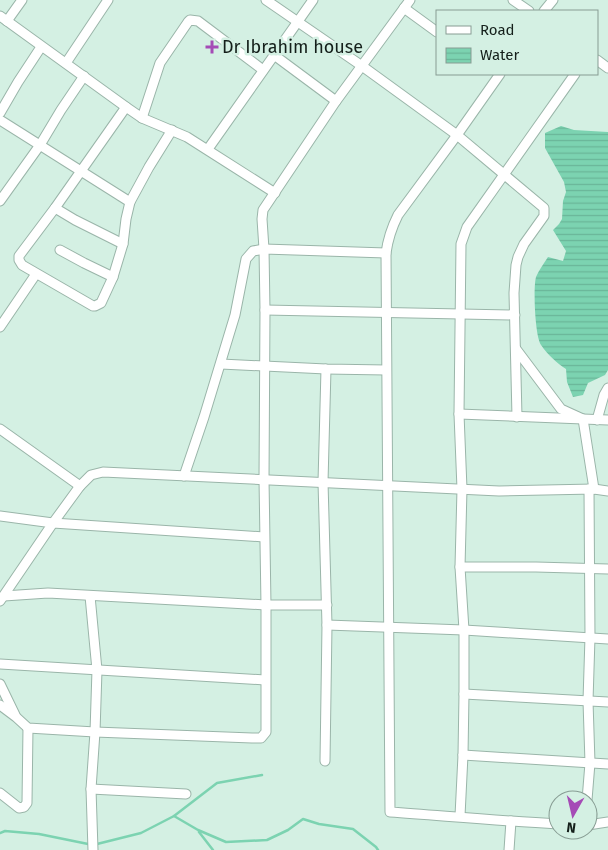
<svg xmlns="http://www.w3.org/2000/svg" width="608" height="850" font-family="'Fira Sans',sans-serif">
  <style>
    .water { fill: url(#water-rules) }
    .lines { fill: none; stroke-linecap: round; stroke-linejoin: round }
    .stream { stroke: #7cd3b1; stroke-width: 2.5 }
    .street-casing { stroke: #9ab5a9; stroke-width: 11 }
    .street { stroke: #fff; stroke-width: 9 }
    .poi-dot { fill: #a54bb6; stroke: #d4f0e3; stroke-width: 2 }
    .labels { text-anchor: middle; dominant-baseline: central; stroke-width: 5; stroke-linejoin: round; paint-order: stroke }
    .poi-label { font-size: 18px; fill: #141f1a; stroke: #d4f0e3; text-anchor: start }
  </style>
  <defs>
    <pattern id="water-rules" width="6" height="5" patternUnits="userSpaceOnUse" patternTransform="scale(1.25)"><rect width="6" height="5" fill="#7cd3b1"/><path d="M0 2.5h6" fill="none" stroke="#6ab598"/></pattern>
  </defs>
  <rect width="100%" height="100%" fill="#d4f0e3"/>
  <path class="water" d="M561 126 574 130 608 132V370L605 375 588 383 583 395 573 397 567 382 566 369C557 363 548 355 541 345 535 336 533 288 536 277 539 270 544 263 548 257L563 261 566 251 553 230 559 224 562 219 563 201 566 192 564 182 545 148V133Z"/>
  <g class="lines">
    <g class="stream">
      <path d="M174 816 217 783 262 775"/>
      <path d="M199 832 213 850"/>
      <path d="M0 833 5 831 39 834 93 845 141 833 174 816 198 830 226 842 267 840 288 830 303 819 319 824 353 829 376 847 378 850"/>
    </g>
    <g class="street-casing">
      <g id="street">
        <path d="M266 0 362 66 457 135 544 208V216L524 244 518 257 516 265 514 293 517 417"/>
        <path d="M513 0 529 11"/>
        <path d="M404 8 437 32"/>
        <path d="M544 11 553 0"/>
        <path d="M0 16 126 107 142 118 187 137 275 193"/>
        <path d="M7 21 22 0"/>
        <path d="M274 55 336 101"/>
        <path d="M597 60 608 68"/>
        <path d="M66 63 108 0"/>
        <path d="M500 74 457 135 398 215C391 229 388 238 386 253L390 812C446 816 502 821 558 824"/>
        <path d="M126 107 55 208 19 256V260L22 265 93 306H95L101 303 113 277 123 244 126 219 130 202 149 167 172 130"/>
        <path d="M0 113 18 82 41 47"/>
        <path d="M142 118 160 63 188 22 190 20 198 21 263 70"/>
        <path d="M0 120 130 202"/>
        <path d="M208 149 313 0"/>
        <path d="M0 201 40 145 61 110 84 76"/>
        <path d="M55 208 75 220 123 244"/>
        <path d="M60 250 84 263 113 277"/>
        <path d="M265 310 515 315"/>
        <path d="M0 327 36 274"/>
        <path d="M516 349 561 409 583 419 594 489"/>
        <path d="M221 364 326 369 386 370"/>
        <path d="M459 414 608 420"/>
        <path d="M597 420 604 395 608 388"/>
        <path d="M0 429 80 486"/>
        <path d="M184 476 204 417 235 315 246 259 253 251 264 249 386 253"/>
        <path d="M0 516 53 523 264 537"/>
        <path d="M460 567H536L608 569"/>
        <path d="M4 596 48 593 266 605H327"/>
        <path d="M90 596 97 670 95 732 91 789 93 850"/>
        <path d="M0 601 53 523 80 486 91 475 103 472 499 491 594 489 608 491"/>
        <path d="M327 625 464 630 608 639"/>
        <path d="M0 664 265 680"/>
        <path d="M0 684 15 715"/>
        <path d="M464 694 608 702"/>
        <path d="M0 705 16 717 28 728 95 732 252 738H261L266 732V605L264 479 265 310 264 249 262 219 263 210 336 101 410 0"/>
        <path d="M463 755 608 764"/>
        <path d="M325 761 327 625 323 482 326 369"/>
        <path d="M91 789 186 794"/>
        <path d="M0 793 19 808 24 807 27 803 28 728"/>
        <path d="M587 800 590 763 588 701 590 637 589 489"/>
        <path d="M460 816 463 755 464 694V630L460 567 462 489 459 414 461 244 467 227 575 74"/>
        <path d="M588 825 608 822"/>
        <path d="M509 850 511 821"/>
      </g>
    </g>
    <use href="#street" class="street"/>
  </g>
  <path class="poi-dot" d="M209.5 39.5h5v5h5v5h-5v5h-5v-5h-5v-5h5z"/>
  <g class="labels">
    <g class="poi-label">
      <text x="222" y="47">Dr Ibrahim house</text>
    </g>
  </g>
  <rect x="436" y="10" width="162" height="65" fill="#d4f0e3" stroke="#879c93"/>
  <rect x="446" y="26" width="25" height="8" fill="#ffffff" stroke="#879c93"/>
  <text x="480" y="35" font-size="15" fill="#141f1a">Road</text>
  <rect x="446" y="48" width="25" height="15" fill="url(#water-rules)" stroke="#879c93"/>
  <text x="480" y="60" font-size="15" fill="#141f1a">Water</text>
  <g transform="translate(573 815) rotate(188)"><circle r="24" fill="#d4f0e3" stroke="#879c93"/>
  <path d="M0-4L9 19L0 12L-9 19Z" fill="#a54bb6"/>
  <text y="-8" font-size="14" font-weight="bold" text-anchor="middle" fill="#141f1a">N</text>
  </g>
</svg>
